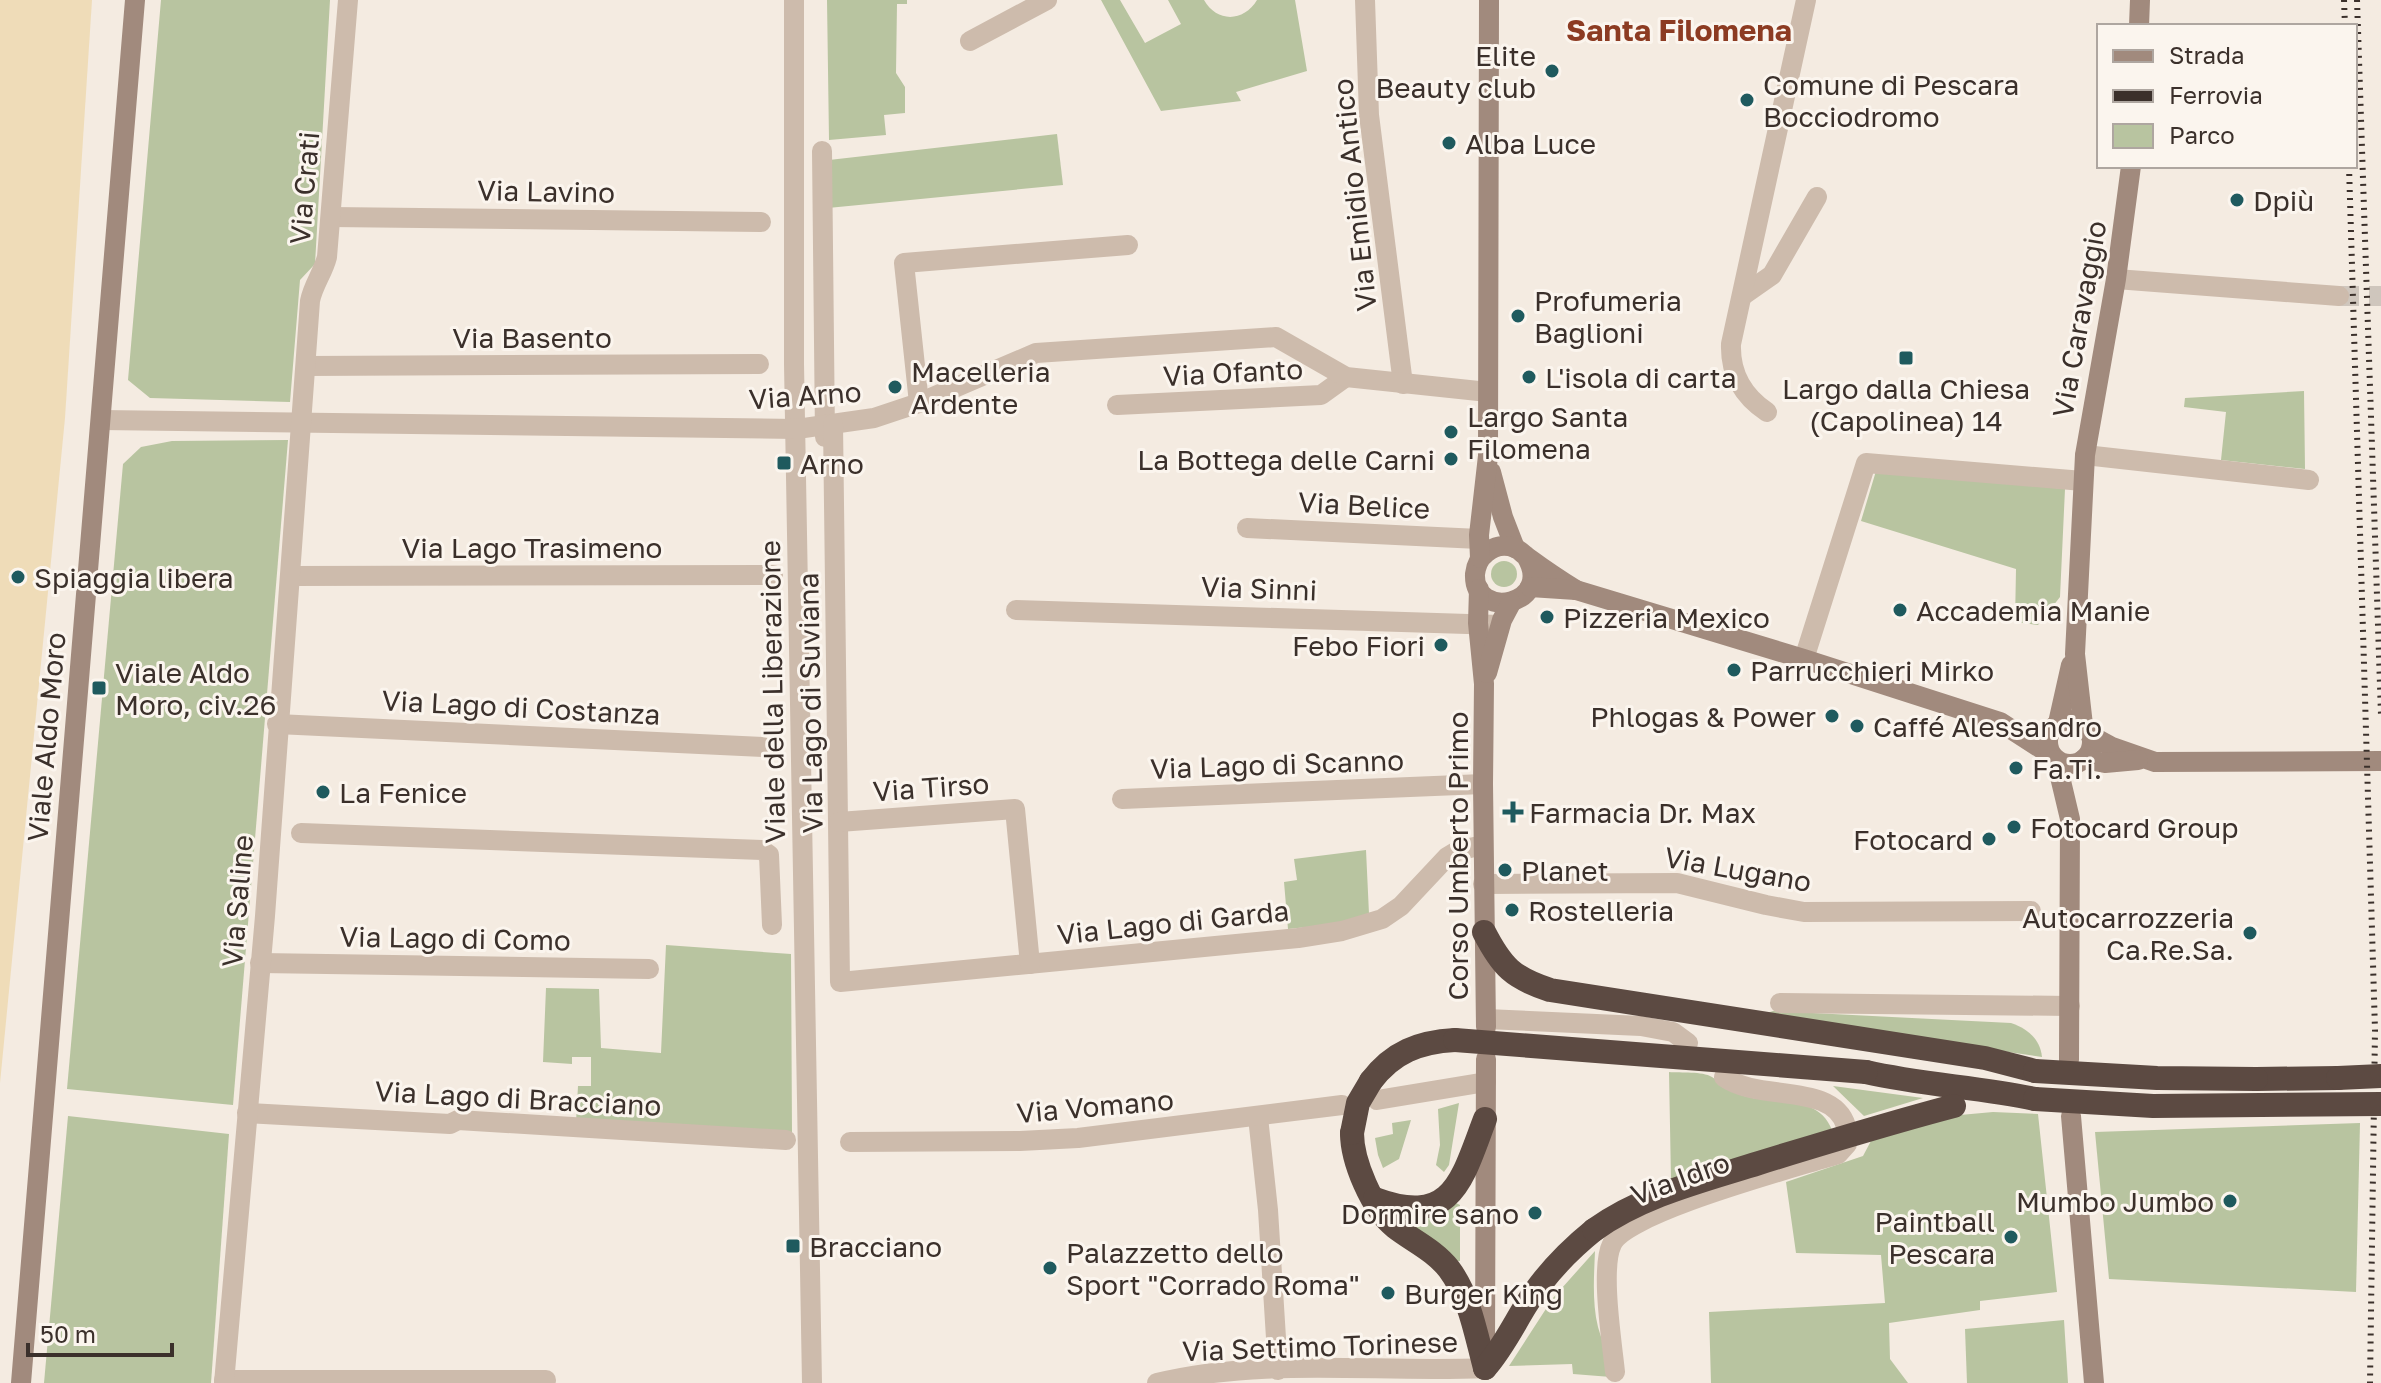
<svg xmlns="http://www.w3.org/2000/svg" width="2381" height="1383" font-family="'Golos Text',sans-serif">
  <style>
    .green { fill: #b8c4a0 }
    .sand { fill: #efdcb8 }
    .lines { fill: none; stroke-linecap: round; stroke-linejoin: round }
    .street-tunnel { stroke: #cfc6bd; stroke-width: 20; stroke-dasharray: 20 10; stroke-linecap: butt }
    .street { stroke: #cdbbac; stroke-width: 20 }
    .secondary { stroke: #a18a7d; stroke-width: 20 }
    .highway { stroke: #5c4a42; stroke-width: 24 }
    .rail { stroke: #3b302b; stroke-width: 6; stroke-dasharray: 2 6; stroke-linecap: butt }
    .highway-bridge { stroke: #5c4a42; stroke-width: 24 }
    .poi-dot { fill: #1f5a5e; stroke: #fbf5ee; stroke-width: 3 }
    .labels { text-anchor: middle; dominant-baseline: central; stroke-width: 6; stroke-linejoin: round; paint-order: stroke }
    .poi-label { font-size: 28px; fill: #3b302b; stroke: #fbf5ee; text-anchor: start }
    .street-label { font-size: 28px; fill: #3b302b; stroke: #fbf5ee }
    .neighbourhood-label { font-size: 30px; font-weight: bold; fill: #8c3b22; stroke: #fbf5ee }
  </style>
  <rect width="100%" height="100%" fill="#f4ebe1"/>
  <g class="green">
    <path d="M161 0H330L315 264 300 280 290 402 150 398 128 380Z"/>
    <path d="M827 0H907V4H897L896 73 905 87V113L884 115 886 135 829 140Z"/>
    <path d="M1101 0H1120L1145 43 1181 24 1168 0H1204C1217 23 1244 22 1257 0H1295L1307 71 1236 92 1241 101 1161 111Z"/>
    <path d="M1057 134 1063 185 828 208 829 160Z"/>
    <path d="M2304 391 2305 469 2221 460 2226 412 2184 407 2185 398Z"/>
    <path d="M288 440 233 1105 67 1089 123 464 141 447 172 441Z"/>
    <path d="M1876 471 2065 489 2060 597 2038 625 2015 622 2016 569 1861 521Z"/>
    <circle cx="1504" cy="574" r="13"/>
    <path d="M1366 850 1369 914 1337 924 1288 929 1284 882 1297 880 1294 859Z"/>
    <path d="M666 945 791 954 792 1132 576 1122 578 1086H591V1057H572V1064L543 1062 546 988 599 989 601 1048 661 1053Z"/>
    <path d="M1773 1011 2011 1023C2028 1029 2040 1039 2042 1057L1767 1017V1013Z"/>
    <path d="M1669 1072C1681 1073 1702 1071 1712 1077 1723 1084 1731 1093 1744 1096 1775 1105 1818 1094 1832 1130L1671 1180Z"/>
    <path d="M1833 1086 1923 1098 1864 1116Z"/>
    <path d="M1459 1103 1449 1165 1444 1172 1436 1165 1440 1145 1438 1109Z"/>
    <path d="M1993 1112 2038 1114 2057 1292 1980 1301V1310L1889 1323 1890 1359 1908 1383H1711L1709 1312 1885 1303 1881 1255 1796 1253 1786 1182 1863 1156 1872 1139 1949 1116Z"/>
    <path d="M68 1116 229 1134 211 1383H44Z"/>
    <path d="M1411 1120 1399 1159 1383 1168 1378 1155 1375 1138 1393 1134 1392 1123Z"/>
    <path d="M2360 1123 2356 1292 2109 1279 2095 1132Z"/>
    <path d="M1456 1203 1460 1205V1261H1455L1395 1217C1419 1219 1437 1219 1456 1203Z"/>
    <path d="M1595 1251C1594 1276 1592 1303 1598 1327 1603 1344 1609 1359 1611 1377L1573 1374 1572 1364 1509 1366 1553 1298Z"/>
    <path d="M2064 1320 2068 1383H1967L1965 1329Z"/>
  </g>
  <path class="sand" d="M0 0H92L65 418 0 1083Z"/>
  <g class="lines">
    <path class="street-tunnel" d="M2339 296H2381"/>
    <g class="street">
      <path d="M794 0V364L812 1383"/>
      <path d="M1365 0 1369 115 1403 384"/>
      <path d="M970 41 1047 0"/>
      <path d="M822 151 825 437"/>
      <path d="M331 217 761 222"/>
      <path d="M2116 279 2339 296"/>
      <path d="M1742 296 1772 275 1817 197"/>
      <path d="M306 366 759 364"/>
      <path d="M919 403 904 263 1128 245"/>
      <path d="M1117 405 1321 395 1346 377"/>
      <path d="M1767 412C1743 396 1730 373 1731 344L1806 0"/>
      <path d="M101 420 797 429 874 418 919 403 1036 353 1276 337 1346 377 1488 392"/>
      <path d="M833 424 840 982 1298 938 1342 931 1382 919 1401 906 1447 857 1457 851 1483 845"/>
      <path d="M2085 455 2309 480"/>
      <path d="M1247 528 1479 539"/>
      <path d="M291 576 773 575"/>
      <path d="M1016 610 1500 625"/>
      <path d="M1804 659 1866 463 2083 481"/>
      <path d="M277 724 763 747"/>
      <path d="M1122 799 1483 784"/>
      <path d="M839 822 1015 809 1030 964"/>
      <path d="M301 833 762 850 769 855 772 925"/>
      <path d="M1483 884 1677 883 1766 905 1804 912 2031 911"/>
      <path d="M260 963 649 969"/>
      <path d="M1780 1003 2070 1006"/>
      <path d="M1486 1019 1641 1026 1673 1032 1688 1043"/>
      <path d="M1724 1077C1759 1102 1833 1082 1846 1126"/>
      <path d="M1377 1100 1486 1082"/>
      <path d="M247 1113 450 1124 458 1120 786 1140"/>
      <path d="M1258 1117 1268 1210 1278 1370"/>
      <path d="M850 1142 1020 1141 1078 1138 1342 1105"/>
      <path d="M1615 1372C1612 1342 1600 1268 1612 1244 1626 1212 1798 1167 1838 1154L1847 1144"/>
      <path d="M224 1380H546"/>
      <path d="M224 1383 265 916 310 301C313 285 323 273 327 257L348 0"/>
      <path d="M1157 1383C1264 1357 1377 1373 1485 1368"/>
    </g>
    <g class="secondary">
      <path d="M2139 26 2140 0"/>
      <path d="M1491 472 1503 517 1515 548"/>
      <path d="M1526 556C1556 605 1473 622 1475 574 1476 566 1479 558 1486 553 1494 546 1505 544 1515 548 1520 550 1525 556 1530 559 1545 570 1560 580 1576 590"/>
      <path d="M1480 558 1479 535 1488 456 1489 0"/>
      <path d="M1530 587 1576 590 1804 659 2000 722 2051 755"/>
      <path d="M1479 589 1478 623 1484 684 1483 784 1486 1027"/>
      <path d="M1487 673 1502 620 1511 603"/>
      <circle cx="2070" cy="742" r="22"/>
      <path d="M2058 723 2071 665"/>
      <path d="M2083 725 2075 654 2085 455 2116 279 2131 166"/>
      <path d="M2090 735 2112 747 2155 762 2381 761"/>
      <path d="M2084 759 2105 763 2138 760"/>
      <path d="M2056 760 2070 819 2069 1060"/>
      <path d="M2071 1116 2094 1383"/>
      <path d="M1485 1348 1486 1059"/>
      <path d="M21 1383 135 0"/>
    </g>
    <g class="highway">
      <path d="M1484 932C1502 967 1513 978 1550 990L1985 1058 2035 1071"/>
      <path d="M1866 1072C1922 1085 1979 1087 2035 1099"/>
      <path d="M2256 1079 2338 1078"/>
      <path d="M1371 1081C1393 1052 1419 1042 1455 1040"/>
      <path d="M1352 1133C1352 1161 1372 1209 1395 1227 1413 1241 1434 1250 1449 1269 1470 1297 1476 1335 1485 1368"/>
      <path d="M1375 1199C1453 1228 1462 1179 1485 1119"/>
      <path d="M1485 1368C1502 1349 1513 1326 1526 1305 1544 1276 1568 1251 1594 1230"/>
    </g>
    <g class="rail">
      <path d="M2344 0 2345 26"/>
      <path d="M2357 0 2381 715"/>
      <path d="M2349 166 2375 1030 2370 1383"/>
    </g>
    <g class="highway-bridge">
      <path d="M1455 1040 1866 1072"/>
      <path d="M2035 1071 2157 1078 2256 1079"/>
      <path d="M2338 1078 2381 1076"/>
      <path d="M2035 1099 2153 1106 2381 1104"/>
      <path d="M1352 1133 1358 1103 1371 1081"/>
      <path d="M1594 1230C1643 1195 1702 1181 1759 1163 1824 1143 1889 1123 1954 1106"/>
    </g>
  </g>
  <g class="poi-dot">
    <circle cx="1552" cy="71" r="8"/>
    <circle cx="1747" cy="100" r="8"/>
    <circle cx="1449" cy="143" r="8"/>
    <circle cx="2237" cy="200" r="8"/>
    <circle cx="1518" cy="316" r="8"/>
    <rect x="1898" y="350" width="16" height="16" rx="4"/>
    <circle cx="1529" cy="377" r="8"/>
    <circle cx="895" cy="387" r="8"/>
    <circle cx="1451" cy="432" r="8"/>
    <circle cx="1451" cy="459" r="8"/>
    <rect x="776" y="455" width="16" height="16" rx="4"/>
    <circle cx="18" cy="577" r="8"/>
    <circle cx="1900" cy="610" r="8"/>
    <circle cx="1547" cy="617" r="8"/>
    <circle cx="1441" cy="645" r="8"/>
    <circle cx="1734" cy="670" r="8"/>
    <rect x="91" y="680" width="16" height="16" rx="4"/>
    <circle cx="1832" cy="716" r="8"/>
    <circle cx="1857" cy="726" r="8"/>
    <circle cx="2016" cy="768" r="8"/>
    <circle cx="323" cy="792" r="8"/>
    <path d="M1509 800h8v8h8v8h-8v8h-8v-8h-8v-8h8z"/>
    <circle cx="2014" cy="827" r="8"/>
    <circle cx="1989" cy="839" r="8"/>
    <circle cx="1505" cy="870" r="8"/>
    <circle cx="1512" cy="910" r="8"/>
    <circle cx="2250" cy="933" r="8"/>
    <circle cx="2230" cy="1201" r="8"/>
    <circle cx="1535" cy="1213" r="8"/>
    <circle cx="2011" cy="1237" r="8"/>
    <rect x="785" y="1238" width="16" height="16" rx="4"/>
    <circle cx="1050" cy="1268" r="8"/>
    <circle cx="1388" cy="1293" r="8"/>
  </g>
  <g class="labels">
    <g class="poi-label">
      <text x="1536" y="55" text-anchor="end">Elite<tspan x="1536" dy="32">Beauty club</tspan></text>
      <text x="1763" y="84">Comune di Pescara<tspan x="1763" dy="32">Bocciodromo</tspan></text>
      <text x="1465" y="143">Alba Luce</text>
      <text x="2253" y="200">Dpiù</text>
      <text x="1534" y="300">Profumeria<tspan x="1534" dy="32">Baglioni</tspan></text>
      <text x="911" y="371">Macelleria<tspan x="911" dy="32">Ardente</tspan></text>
      <text x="1545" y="377">L'isola di carta</text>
      <text x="1906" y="388" text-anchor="middle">Largo dalla Chiesa<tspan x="1906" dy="32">(Capolinea) 14</tspan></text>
      <text x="1467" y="416">Largo Santa<tspan x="1467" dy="32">Filomena</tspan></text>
      <text x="1435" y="459" text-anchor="end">La Bottega delle Carni</text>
      <text x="800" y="463">Arno</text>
      <text x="34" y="577">Spiaggia libera</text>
      <text x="1916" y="610">Accademia Manie</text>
      <text x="1563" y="617">Pizzeria Mexico</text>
      <text x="1425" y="645" text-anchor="end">Febo Fiori</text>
      <text x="1750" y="670">Parrucchieri Mirko</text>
      <text x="115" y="672">Viale Aldo<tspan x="115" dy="32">Moro, civ.26</tspan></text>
      <text x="1816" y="716" text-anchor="end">Phlogas &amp; Power</text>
      <text x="1873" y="726">Caffé Alessandro</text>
      <text x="2032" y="768">Fa.Ti.</text>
      <text x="339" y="792">La Fenice</text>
      <text x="1529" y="812">Farmacia Dr. Max</text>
      <text x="2030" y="827">Fotocard Group</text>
      <text x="1973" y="839" text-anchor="end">Fotocard</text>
      <text x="1521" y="870">Planet</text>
      <text x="1528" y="910">Rostelleria</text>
      <text x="2234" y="917" text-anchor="end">Autocarrozzeria<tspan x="2234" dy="32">Ca.Re.Sa.</tspan></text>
      <text x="2214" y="1201" text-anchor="end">Mumbo Jumbo</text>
      <text x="1519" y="1213" text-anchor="end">Dormire sano</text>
      <text x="1995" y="1221" text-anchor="end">Paintball<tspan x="1995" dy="32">Pescara</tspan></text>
      <text x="809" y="1246">Bracciano</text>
      <text x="1066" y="1252">Palazzetto dello<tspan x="1066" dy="32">Sport "Corrado Roma"</tspan></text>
      <text x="1404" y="1293">Burger King</text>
    </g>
    <g class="street-label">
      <text transform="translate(304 188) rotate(-85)">Via Crati</text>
      <text transform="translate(546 191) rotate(1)">Via Lavino</text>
      <text transform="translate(1354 195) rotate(-96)">Via Emidio Antico</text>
      <text transform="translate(2079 319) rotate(-80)">Via Caravaggio</text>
      <text x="532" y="337">Via Basento</text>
      <text transform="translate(1233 372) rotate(-3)">Via Ofanto</text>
      <text transform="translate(805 395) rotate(-4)">Via Arno</text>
      <text transform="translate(1364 505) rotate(3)">Via Belice</text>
      <text x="532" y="547">Via Lago Trasimeno</text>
      <text transform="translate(1259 588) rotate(2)">Via Sinni</text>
      <text transform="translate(772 692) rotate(-91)">Viale della Liberazione</text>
      <text transform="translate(810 703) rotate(-91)">Via Lago di Suviana</text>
      <text transform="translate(521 707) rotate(3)">Via Lago di Costanza</text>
      <text transform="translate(46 737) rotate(-85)">Viale Aldo Moro</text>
      <text transform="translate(1277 764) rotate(-2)">Via Lago di Scanno</text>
      <text transform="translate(931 787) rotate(-4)">Via Tirso</text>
      <text transform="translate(1457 856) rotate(-90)">Corso Umberto Primo</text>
      <text transform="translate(1738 869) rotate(10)">Via Lugano</text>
      <text transform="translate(237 901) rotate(-85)">Via Saline</text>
      <text transform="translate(1173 922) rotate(-6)">Via Lago di Garda</text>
      <text transform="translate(455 938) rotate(1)">Via Lago di Como</text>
      <text transform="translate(518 1098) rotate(3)">Via Lago di Bracciano</text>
      <text transform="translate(1095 1106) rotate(-5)">Via Vomano</text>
      <text transform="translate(1680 1178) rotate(-20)">Via Idro</text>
      <text transform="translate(1320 1346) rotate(-2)">Via Settimo Torinese</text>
    </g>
    <g class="neighbourhood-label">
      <text x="1679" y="30">Santa Filomena</text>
    </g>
  </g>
  <rect x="2097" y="24" width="260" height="144" fill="#fbf5ee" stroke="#aea6a0" stroke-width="2"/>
  <rect x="2113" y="50" width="40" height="12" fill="#a18a7d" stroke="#aea6a0" stroke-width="2"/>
  <text x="2169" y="64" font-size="24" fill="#3b302b">Strada</text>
  <rect x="2113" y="90" width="40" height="12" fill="#3b302b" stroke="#aea6a0" stroke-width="2"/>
  <text x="2169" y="104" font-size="24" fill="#3b302b">Ferrovia</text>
  <rect x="2113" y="124" width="40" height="24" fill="#b8c4a0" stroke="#aea6a0" stroke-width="2"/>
  <text x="2169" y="144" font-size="24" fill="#3b302b">Parco</text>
  <path d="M28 1343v12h144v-12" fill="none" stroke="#3b302b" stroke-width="4"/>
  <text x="40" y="1343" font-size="24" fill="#3b302b" stroke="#fbf5ee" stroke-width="6" paint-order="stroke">50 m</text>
</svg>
